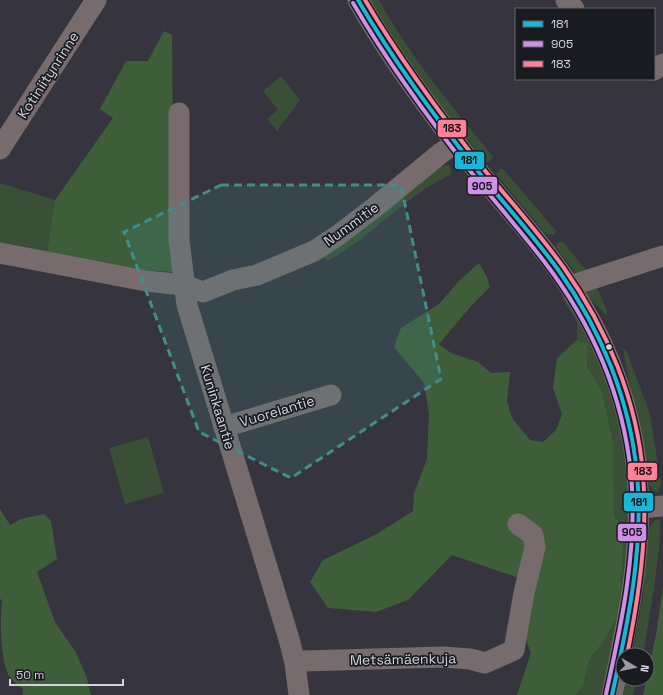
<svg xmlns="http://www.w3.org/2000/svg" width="663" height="695" font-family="'Space Grotesk',sans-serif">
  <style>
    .green { fill: #395037 }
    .forest { fill: #3e5e3a }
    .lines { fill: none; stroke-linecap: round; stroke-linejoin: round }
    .minor { stroke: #786b6e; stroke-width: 21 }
    .bus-1-casing { stroke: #1a1a21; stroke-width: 7 }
    .bus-2-casing { stroke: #1a1a21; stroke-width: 7 }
    .bus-3-casing { stroke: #1a1a21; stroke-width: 7 }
    .bus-1 { stroke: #1ab6d8; stroke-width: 4 }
    .bus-2 { stroke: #ce8fe9; stroke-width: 4 }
    .bus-3 { stroke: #ff8098; stroke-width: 4 }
    .marked { fill: #408d8a; fill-opacity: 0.2; stroke: #408d8a; stroke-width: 3; stroke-dasharray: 8 5; stroke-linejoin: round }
    .bus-dot { fill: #d3d3dd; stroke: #1a1a21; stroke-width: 1.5 }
    .labels { text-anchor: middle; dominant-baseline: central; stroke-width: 3.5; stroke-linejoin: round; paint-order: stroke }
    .street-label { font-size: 14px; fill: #d3d3dd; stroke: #1a1a21 }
    .line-badge { stroke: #1a1a21; stroke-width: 1.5 }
    .pale-badge-label { font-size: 11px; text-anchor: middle; font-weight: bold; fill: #111 }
  </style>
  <rect width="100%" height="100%" fill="#36343e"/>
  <g class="green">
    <path d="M368 0H379C410 57 453 107 493 157L489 162H486L426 89Z"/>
    <path d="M281 76 300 100 277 131 267 119 278 110 263 91Z"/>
    <path d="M449 165 452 174C417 190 391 216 361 239 351 247 339 254 328 261L321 254 441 166Z"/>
    <path d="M500 169H503L556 231 554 235 546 234 496 174Z"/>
    <path d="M0 183 55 200 47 252 0 244Z"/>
    <path d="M558 242H563L585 269V274L578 276 556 247Z"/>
    <path d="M597 287 607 311V316L586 294V290Z"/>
    <path d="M564 291 598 351 625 446 632 511 627 590 605 695H576L583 686 589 660 603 642 616 619 621 587 624 533 614 515 613 441 602 391 587 367 588 343 577 340V322L563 299Z"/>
    <path d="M623 348 627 352 650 414 661 484 658 493 652 489 647 481Z"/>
    <path d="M148 437 164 493 125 504 109 448Z"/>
    <path d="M660 519C663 536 649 622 645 645L642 655H632L643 596 649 528 654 521Z"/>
    <path d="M627 679H637L633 695H623Z"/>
  </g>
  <g class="forest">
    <path d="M164 31 172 35 174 272 144 270 47 252 55 200 113 118 100 109 126 61H148Z"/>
    <path d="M479 263 487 277 490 287 471 306 439 344 451 353 478 362 491 373 510 372 507 401 512 418 530 440 543 442 556 430 562 414 553 388 557 358 577 340 588 343 587 367 602 391 613 441 614 515 624 533 621 587 616 619 603 642 589 660 583 686 576 695H517L531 653 526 640 533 583 452 555 408 600 376 612 328 608 310 582 323 560 375 535 413 511 414 493 427 459 429 414 424 383 394 347 401 328 439 304 460 280Z"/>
    <path d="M0 509 10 525 21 519 44 514 51 521 57 559 37 572 55 622 75 651 86 675 91 695H23V689C18 685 13 681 9 676 0 659 0 621 2 600L0 599Z"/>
    <path d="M663 587V695H643L656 635Z"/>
  </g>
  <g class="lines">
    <g class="minor">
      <path d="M358 0C392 60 434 116 477 170 508 209 543 245 570 287 601 334 623 387 633 442 648 527 630 612 612 695"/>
      <path d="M566 0 574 9"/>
      <path d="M654 70 663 64"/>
      <path d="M179 113V240L187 305 289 639 295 663 299 695"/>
      <path d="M0 149 96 0"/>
      <path d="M0 253 146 281 184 285 203 292 233 280 257 275 314 251 337 236 375 207 441 153 456 143"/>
      <path d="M570 286 663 256"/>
      <path d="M224 427 331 395"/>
      <path d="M638 508 663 506"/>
      <path d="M295 663 304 661 443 657 470 659 485 663 514 650 524 593 535 547 533 535 518 524"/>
    </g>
    <g class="bus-1-casing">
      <path id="bus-1" d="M358 0C393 60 434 116 477 170 504 204 534 236 559 271 601 330 630 400 637 474 644 548 628 623 612 695"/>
    </g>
    <g class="bus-2-casing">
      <path id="bus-2" d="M353 3C388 63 428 118 471 172 495 202 520 230 543 260 591 322 623 395 631 474 638 547 622 622 606 694"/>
    </g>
    <g class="bus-3-casing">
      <path id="bus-3" d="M365 0C400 59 440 114 482 167 510 201 539 233 564 268 607 329 637 400 643 474 648 535 639 595 627 655"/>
    </g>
    <use href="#bus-1" class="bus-1"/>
    <use href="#bus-2" class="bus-2"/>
    <use href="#bus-3" class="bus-3"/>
  </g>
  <path class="marked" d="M221 185H401L441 379 291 478 199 432 124 232Z"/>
  <circle class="bus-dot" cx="609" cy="347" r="3.5"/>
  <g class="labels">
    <g class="street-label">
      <text transform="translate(48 75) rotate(-57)">Kotiniitynrinne</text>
      <text transform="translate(351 224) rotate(-36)">Nummitie</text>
      <text transform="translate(218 407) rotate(73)">Kuninkaantie</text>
      <text transform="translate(277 411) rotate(-17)">Vuorelantie</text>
      <text transform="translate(403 659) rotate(-1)">Metsämäenkuja</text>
    </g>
  </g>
  <g class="line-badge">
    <rect x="437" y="119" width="30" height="19" rx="4" fill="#ff8098"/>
    <rect x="454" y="151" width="31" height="19" rx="4" fill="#1ab6d8"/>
    <rect x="467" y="176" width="31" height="19" rx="4" fill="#ce8fe9"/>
    <rect x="627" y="462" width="31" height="19" rx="4" fill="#ff8098"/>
    <rect x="623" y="492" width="31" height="20" rx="4" fill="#1ab6d8"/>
    <rect x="617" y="523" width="30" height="19" rx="4" fill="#ce8fe9"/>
  </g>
  <g class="pale-badge-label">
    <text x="452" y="132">183</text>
    <text x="469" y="164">181</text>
    <text x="482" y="190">905</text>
    <text x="643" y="475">183</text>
    <text x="639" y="506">181</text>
    <text x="632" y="536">905</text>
  </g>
  <rect x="515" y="8" width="140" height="72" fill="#1a1a21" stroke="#64646c"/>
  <rect x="523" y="21" width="20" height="6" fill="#1ab6d8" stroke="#64646c"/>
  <text x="551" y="28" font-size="12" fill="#d3d3dd">181</text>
  <rect x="523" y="41" width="20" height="6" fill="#ce8fe9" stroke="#64646c"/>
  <text x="551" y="48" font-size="12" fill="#d3d3dd">905</text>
  <rect x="523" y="61" width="20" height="6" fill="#ff8098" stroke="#64646c"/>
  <text x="551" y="68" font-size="12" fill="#d3d3dd">183</text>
  <g transform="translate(635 667) rotate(99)"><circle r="19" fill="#1a1a21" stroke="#64646c"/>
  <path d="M0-3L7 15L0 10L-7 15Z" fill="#9c9ba5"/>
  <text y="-6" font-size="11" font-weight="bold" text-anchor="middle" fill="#d3d3dd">N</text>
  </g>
  <path d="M10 679v6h113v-6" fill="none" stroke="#d3d3dd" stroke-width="2"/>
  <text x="16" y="679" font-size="12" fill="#d3d3dd" stroke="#1a1a21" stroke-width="3" paint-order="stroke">50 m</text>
</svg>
